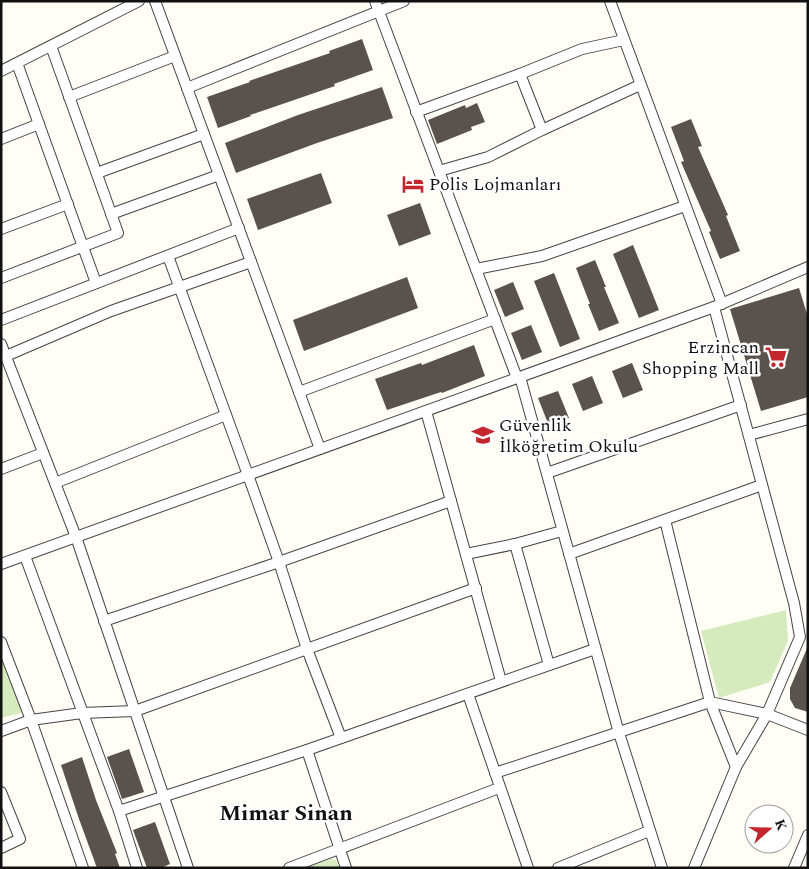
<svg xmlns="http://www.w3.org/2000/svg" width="809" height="869" font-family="Spectral,serif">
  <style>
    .park { fill: #d5ebbd }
    .building { fill: #5a524d }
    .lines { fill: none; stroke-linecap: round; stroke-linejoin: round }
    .minor-casing { stroke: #444; stroke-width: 12 }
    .minor { stroke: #fff; stroke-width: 10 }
    .labels { text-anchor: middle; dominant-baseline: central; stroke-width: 5; stroke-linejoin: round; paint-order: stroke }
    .poi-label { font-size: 18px; fill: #111; stroke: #fff; text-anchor: start }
    .district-label { font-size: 22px; font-weight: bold; fill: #111; stroke: #fff }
  </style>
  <rect width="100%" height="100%" fill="#fffdf5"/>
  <g class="park">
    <path d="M786 610 788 641 770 682 719 698 701 631Z"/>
    <path d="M1 654 23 710 21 713 1 718Z"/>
    <path d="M331 859 336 860 339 868H306Z"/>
  </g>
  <g class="building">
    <path d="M362 39 373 70 334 84 335 86 250 115 251 116 218 128 207 97 250 82 249 81 330 53 329 51Z"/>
    <path d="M382 87 393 118 317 143 236 173 225 143 298 115Z"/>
    <path d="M477 103 485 122 471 127 472 130 437 144 428 120 465 105 466 108Z"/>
    <path d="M691 119 702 146 698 147 728 215 726 216 740 251 720 259 709 232 711 231 681 162 684 161 671 127Z"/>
    <path d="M321 173 332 203 258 230 247 199Z"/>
    <path d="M420 203 431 234 399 246 387 215Z"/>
    <path d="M633 245 659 310 639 318 613 254Z"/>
    <path d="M595 260 606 287H604L619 323 599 331 588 304H590L576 268Z"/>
    <path d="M554 273 580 339 560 347 534 281Z"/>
    <path d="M407 277 418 308 304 351 293 320Z"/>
    <path d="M513 282 524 309 505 317 494 290Z"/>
    <path d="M799 288 808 317V397L761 411 730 309Z"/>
    <path d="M531 325 542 352 522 360 511 333Z"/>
    <path d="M474 345 485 376 442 393 441 392 387 410 375 379 421 363 422 365Z"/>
    <path d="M632 363 643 390 623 398 612 371Z"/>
    <path d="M592 376 603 403 583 411 572 384Z"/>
    <path d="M558 391 569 418 549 426 538 398Z"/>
    <path d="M808 646V712L795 708 790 699V688Z"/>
    <path d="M129 749 144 792 122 799 107 757Z"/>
    <path d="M82 757 96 800 117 853 115 854 120 868H97L79 819 61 765Z"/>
    <path d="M155 822 170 864 161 868H147L133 830Z"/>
  </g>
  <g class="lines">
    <g class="minor-casing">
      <g id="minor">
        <path d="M155 1 320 449"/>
        <path d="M375 1 517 378"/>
        <path d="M610 1 722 304"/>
        <path d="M17 63 96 283"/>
        <path d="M1 71 139 1"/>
        <path d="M520 74 542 130"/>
        <path d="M187 88 404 1"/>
        <path d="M69 97 175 56"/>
        <path d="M416 112 520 74 582 49 624 40"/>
        <path d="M1 139 39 124"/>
        <path d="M439 171 488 157 542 130 640 85"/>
        <path d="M97 173 204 134"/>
        <path d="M111 214 219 175"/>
        <path d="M1 229 68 204"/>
        <path d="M168 256 248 475 279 562 307 649 341 738"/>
        <path d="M476 269 542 256 685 206"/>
        <path d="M1 278 118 233 51 46"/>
        <path d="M1 320 239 228"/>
        <path d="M1 344 76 537 188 868"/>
        <path d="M6 356 111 311 251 262"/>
        <path d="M520 377 619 733 662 868"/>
        <path d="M299 392 495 319"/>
        <path d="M426 411 501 681"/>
        <path d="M749 435 808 419"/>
        <path d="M1 469 43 453"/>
        <path d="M547 473 741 405"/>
        <path d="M55 483 226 415"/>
        <path d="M665 520 710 702 736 767"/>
        <path d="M515 544 549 665"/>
        <path d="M466 554 515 544 562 531"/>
        <path d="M569 554 762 485"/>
        <path d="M25 556 119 811 137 868"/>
        <path d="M1 564 714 307 808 267"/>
        <path d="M104 621 279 562 451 501"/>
        <path d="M1 642 31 720 83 868"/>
        <path d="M468 694 528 868"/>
        <path d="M1 731 31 720 82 713 135 711 476 588"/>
        <path d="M307 750 346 868"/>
        <path d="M495 773 710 702 767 714 808 730"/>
        <path d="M1 792 20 839 1 848"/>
        <path d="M119 811 307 750 595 649"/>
        <path d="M289 868 499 788"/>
        <path d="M558 868 649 831"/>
        <path d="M694 868 736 767 767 714 800 637 794 603 714 307"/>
        <path d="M794 868 808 835"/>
      </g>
    </g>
    <use href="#minor" class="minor"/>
  </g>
  <defs>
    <g id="hotel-bare" transform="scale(1.725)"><path d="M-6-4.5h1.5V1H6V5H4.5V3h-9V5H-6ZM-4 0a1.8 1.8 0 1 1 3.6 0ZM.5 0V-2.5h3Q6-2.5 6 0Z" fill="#c4262e" stroke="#fff" stroke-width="2.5" paint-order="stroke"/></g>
    <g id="supermarket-bare" transform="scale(1.725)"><path d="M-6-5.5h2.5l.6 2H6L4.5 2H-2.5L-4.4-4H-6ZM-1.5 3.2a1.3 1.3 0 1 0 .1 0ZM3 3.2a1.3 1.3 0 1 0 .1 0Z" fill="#c4262e" stroke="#fff" stroke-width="2.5" paint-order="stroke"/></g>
    <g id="school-bare" transform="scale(1.725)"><path d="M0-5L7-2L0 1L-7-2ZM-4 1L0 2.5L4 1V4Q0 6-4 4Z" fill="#c4262e" stroke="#fff" stroke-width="2.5" paint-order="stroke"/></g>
  </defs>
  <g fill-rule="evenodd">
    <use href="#hotel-bare" x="413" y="184"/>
    <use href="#supermarket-bare" x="776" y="357"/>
    <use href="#school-bare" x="483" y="435"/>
  </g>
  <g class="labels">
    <g class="poi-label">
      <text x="429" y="184">Polis Lojmanları</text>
      <text x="759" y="347" text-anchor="end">Erzincan<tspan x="759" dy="21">Shopping Mall</tspan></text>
      <text x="499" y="425">Güvenlik<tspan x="499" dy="21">İlköğretim Okulu</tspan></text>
    </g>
    <g class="district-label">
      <text x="286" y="813">Mimar Sinan</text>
    </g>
  </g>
  <rect width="809" height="869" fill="none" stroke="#111111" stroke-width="5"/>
  <g transform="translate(769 829) rotate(70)"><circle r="24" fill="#ffffff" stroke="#a0a0a0"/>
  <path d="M0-4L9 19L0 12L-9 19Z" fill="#c4262e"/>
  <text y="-8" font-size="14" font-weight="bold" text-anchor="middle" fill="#111111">K</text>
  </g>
</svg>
